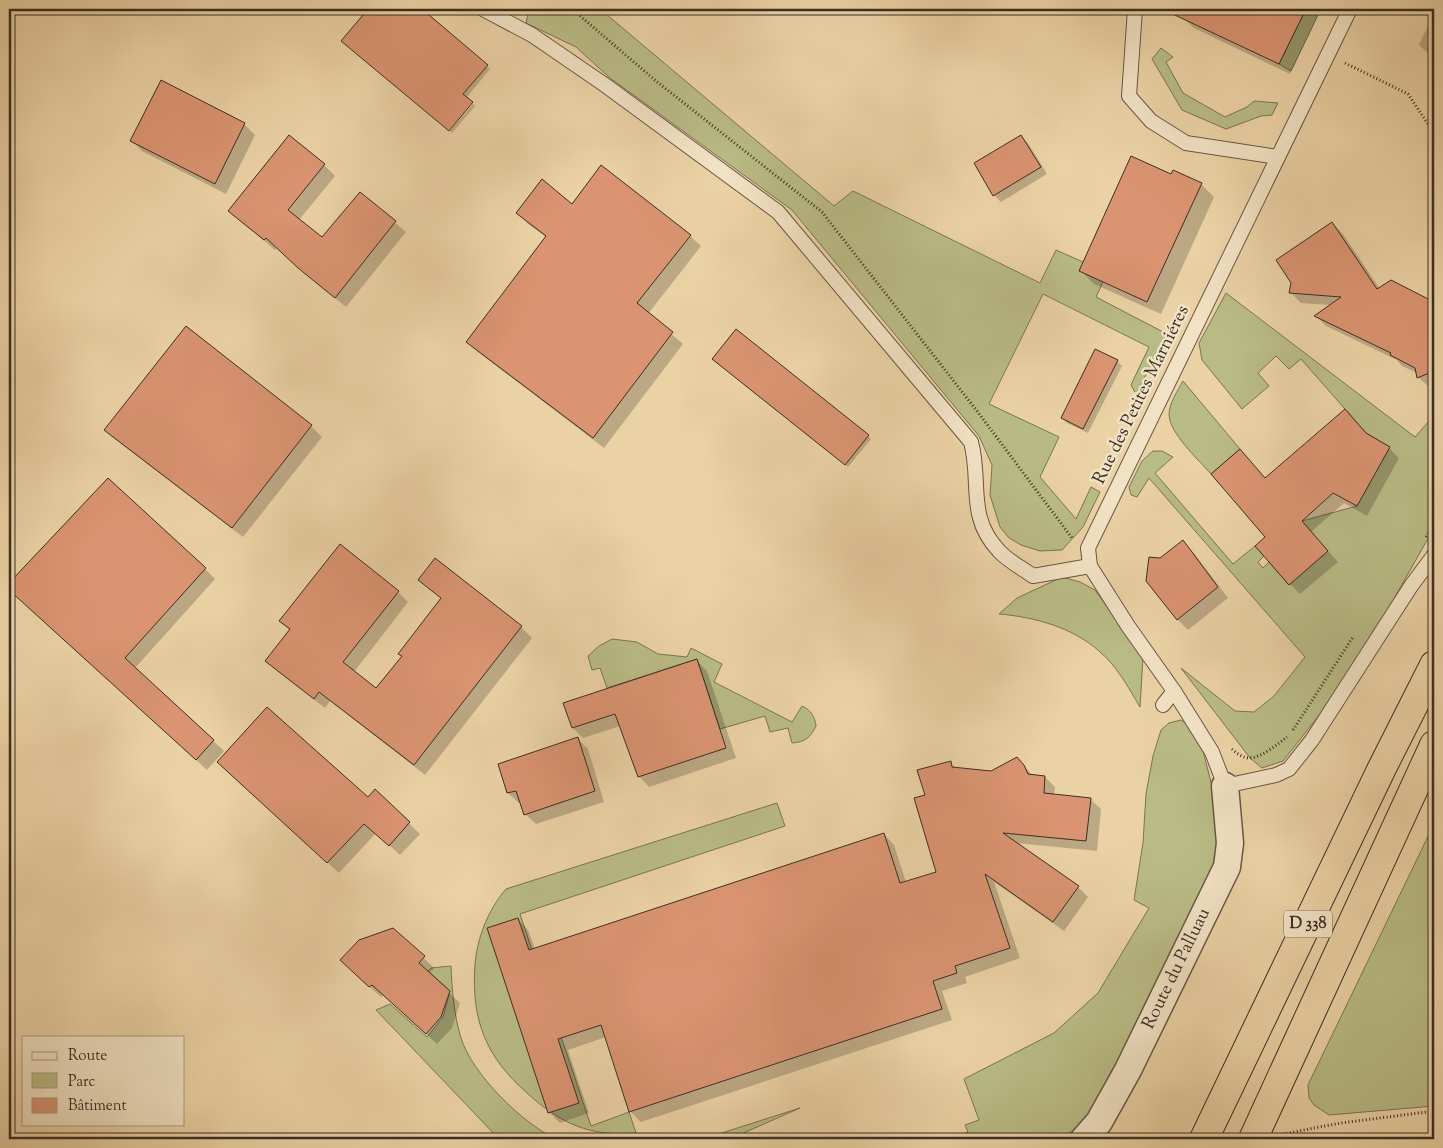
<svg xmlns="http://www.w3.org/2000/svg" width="1443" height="1148" font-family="'Sorts Mill Goudy',serif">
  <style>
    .green { fill: #b9bb85; stroke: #7a7456 }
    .shadow { fill: #0003 }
    .building { fill: #da9471; stroke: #3c2e26 }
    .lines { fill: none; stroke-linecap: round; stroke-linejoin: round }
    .service-casing { stroke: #685746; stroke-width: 16 }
    .minor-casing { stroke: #685746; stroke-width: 29 }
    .trunk-casing { stroke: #3c2e26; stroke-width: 30 }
    .path { stroke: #3c2e26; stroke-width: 3; stroke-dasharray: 1 2.5; stroke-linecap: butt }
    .service { stroke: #f2e2c4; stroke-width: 14 }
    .minor { stroke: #f2e2c4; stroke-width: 26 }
    .trunk { stroke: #ebd2a5; stroke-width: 28 }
    .labels { text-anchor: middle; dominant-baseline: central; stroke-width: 5; stroke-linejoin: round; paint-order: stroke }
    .shield { fill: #f2e2c4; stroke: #736455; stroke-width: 1 }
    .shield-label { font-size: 16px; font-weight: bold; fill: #3c2e26 }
    .street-label { font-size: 18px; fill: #3c2e26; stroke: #f2e2c4 }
  </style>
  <rect width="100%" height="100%" fill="#ebd2a5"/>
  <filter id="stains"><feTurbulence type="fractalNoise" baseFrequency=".004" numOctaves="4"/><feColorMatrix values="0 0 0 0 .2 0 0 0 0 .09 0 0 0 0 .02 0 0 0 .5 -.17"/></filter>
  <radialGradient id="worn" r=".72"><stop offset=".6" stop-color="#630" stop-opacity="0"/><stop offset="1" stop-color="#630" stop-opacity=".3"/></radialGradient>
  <g class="green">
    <path d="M529 9H600L834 206 853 191 1040 283 1056 250 1083 262 1103 282 1096 297 1167 334 1136 394 1131 385 1149 347 1043 294 989 404 1059 437 1040 477 1076 519 1091 487 1100 492 1083 527 1062 550 1040 551 1021 545 1009 538 1000 527 990 495 992 465 979 436 792 210 610 78 576 47 526 23Z"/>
    <path d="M1306 9H1321L1291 71 1279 64Z"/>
    <path d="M1161 48 1173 57 1166 62 1183 93 1225 117 1247 107 1254 101 1278 103 1272 115 1261 116 1226 129 1182 110 1152 59Z"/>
    <path d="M1226 293 1415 437 1429 421 1434 425V530L1426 542 1383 618 1328 704 1283 761 1262 768 1250 758 1181 668 1235 711 1254 712 1274 696 1305 657 1149 478 1137 497 1131 495 1129 487 1142 461 1153 451H1162L1173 457 1155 473 1233 564 1255 546 1264 556 1258 562 1263 568 1269 562 1289 585 1328 551 1302 521 1357 506 1389 447 1366 433 1301 359 1289 369 1276 356 1258 373 1269 386 1242 409 1202 360 1199 343Z"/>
    <path d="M1183 381 1240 449 1211 474C1198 459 1169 433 1169 414 1169 404 1178 390 1183 381Z"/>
    <path d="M1062 577 1080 582 1095 590 1143 657 1140 707C1128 687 1117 666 1099 651 1072 627 1034 617 999 614L1017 598Z"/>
    <path d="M612 639 637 642 658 654 687 657 691 648 722 664 714 682 792 722 802 706C811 710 815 717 816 726 810 738 805 742 792 743L788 728 770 732 765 716 720 729 697 659 607 688 600 668 592 670 588 656 599 646Z"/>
    <path d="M1181 720 1190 726 1201 743 1213 790 1219 840 1208 886 1094 1112 1062 1139H949L968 1132 965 1125 979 1120 964 1079 1054 1033 1098 993 1149 908 1134 900 1143 843 1146 794 1153 756 1161 730 1169 723Z"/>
    <path d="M777 803 785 826 520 914 591 1126 629 1112 636 1133C590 1137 561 1124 527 1093 486 1057 471 1020 475 965 477 938 488 910 506 889Z"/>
    <path d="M1434 824V1106L1329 1115 1314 1105 1309 1098 1308 1085Z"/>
    <path d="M451 966C452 991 454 1015 461 1038 472 1074 523 1124 556 1139H499L376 1010 390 1004 427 1037 443 1017 450 991 428 971 431 968Z"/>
    <path d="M800 1108 730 1139H703Z"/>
  </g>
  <g class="shadow">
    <path d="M370 9H420L490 69 466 98 343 41Z"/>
    <path d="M1188 9H1321L1290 74 1194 28 1183 18Z"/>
    <path d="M1434 13V59L1419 45Z"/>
    <path d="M473 104 475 106 452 133 450 131Z"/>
    <path d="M244 124 255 135 226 194 142 151 132 141Z"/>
    <path d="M1021 136 1028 143 1047 174 1001 202 994 195Z"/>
    <path d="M324 165 335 176 299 220 323 239 360 193 406 232 346 307 310 278 277 248 275 250 229 211Z"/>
    <path d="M602 167 690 236 701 246 648 314 683 344 604 448 478 352 467 342 546 237 528 224 518 213 572 206Z"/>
    <path d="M1172 176 1201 184 1214 197 1161 314 1094 284 1081 271Z"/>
    <path d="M1332 223 1343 234 1380 289 1391 281 1434 303V385L1429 387 1418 377 1417 373 1402 366 1397 360 1326 326 1316 316 1331 305 1301 303 1290 292Z"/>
    <path d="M186 328 311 426 322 437 243 537 116 440 106 430Z"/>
    <path d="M1117 361 1122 366 1088 433 1067 423 1062 418Z"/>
    <path d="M716 362 868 436 871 439 848 467Z"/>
    <path d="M1368 436 1389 448 1399 458 1367 516 1344 503 1311 532 1338 562 1300 594 1290 584 1266 537 1240 450 1266 479Z"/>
    <path d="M1183 542 1193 552 1228 598 1188 630 1178 620 1147 581 1160 559Z"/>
    <path d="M435 560 521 627 532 638 425 775 330 701 325 708 277 671 266 661 290 631 281 621 398 592 408 602 354 672 377 690 403 657 442 599 420 580Z"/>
    <path d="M25 568 205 569 215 579 135 668 224 751 207 770 9 588V585Z"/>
    <path d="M696 660 707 671 736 758 649 787 639 776 620 726 583 738 573 728Z"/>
    <path d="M578 739 588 749 604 802 536 824 525 814 521 802 519 803 508 793Z"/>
    <path d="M1017 758 1033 776 1045 777 1055 787 1054 795 1090 799 1101 809 1097 851 1015 843 1078 887 1088 897 1064 931 994 882 1020 958 965 977 967 983 942 991 952 1020 641 1122 630 1111 606 1037 568 1050 589 1113 560 1123 549 1112 518 919 528 930 535 949 884 834 894 845 906 882 937 873 927 795 950 763 956 768 992 772Z"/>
    <path d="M229 772 368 799 375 791 420 834 400 855 376 833 339 873Z"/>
    <path d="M393 929 434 968 429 974 460 1003 452 1028 437 1044 383 994 381 997 352 971Z"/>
  </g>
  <g class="building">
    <path d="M368 9H422L488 65 463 94 473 102 449 131 341 41Z"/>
    <path d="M1162 9H1306L1279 64Z"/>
    <path d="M161 80 245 123 215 184 130 141Z"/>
    <path d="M289 135 325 164 288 210 322 237 360 192 396 221 335 298 298 268 266 238 264 240 228 211Z"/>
    <path d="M1021 135 1041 167 993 196 974 163Z"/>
    <path d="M1131 156 1171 174 1173 170 1202 183 1147 302 1079 271Z"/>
    <path d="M601 165 691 235 637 303 673 332 593 438 466 342 546 236 516 213 542 179 572 204Z"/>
    <path d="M1332 222 1377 289 1391 280 1434 302V371L1417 378 1415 368 1390 355 1391 353 1314 316 1341 297 1289 293 1291 283 1276 260Z"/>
    <path d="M186 326 312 425 232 528 104 430Z"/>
    <path d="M736 329 869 435 845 465 712 359Z"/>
    <path d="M1095 349 1118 360 1083 429 1061 418Z"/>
    <path d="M1345 409 1366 433 1390 447 1357 506 1333 493 1302 521 1328 551 1289 585 1255 546 1265 537 1211 474 1240 449 1265 478Z"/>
    <path d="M108 478 206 568 125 658 214 740 196 760 9 590V583Z"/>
    <path d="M1183 540 1218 587 1177 620 1146 581 1149 557 1160 558Z"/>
    <path d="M340 544 399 591 343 662 376 688 402 656 398 654 441 598 418 580 435 558 522 626 414 765 319 692 314 699 265 661 290 629 279 621Z"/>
    <path d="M697 659 726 748 638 777 615 714 572 728 563 703Z"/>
    <path d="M267 707 368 797 375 789 410 822 389 846 364 824 327 863 217 762Z"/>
    <path d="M578 737 595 791 524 815 516 791 507 793 498 764Z"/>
    <path d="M1017 757 1024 765 1028 774 1045 776 1044 793 1091 798 1086 841 1003 833 1079 886 1053 922 985 874 1010 948 955 966 957 973 933 981 942 1009 629 1112 601 1025 558 1039 579 1103 548 1113 487 928 518 918 529 950 884 833 900 883 936 872 914 798 925 795 917 770 951 761 952 767 991 771Z"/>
    <path d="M393 928 425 956 419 963 450 991 441 1017 426 1034 372 985 369 987 340 960 359 940Z"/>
  </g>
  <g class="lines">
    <g class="service-casing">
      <g id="service">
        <path d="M483 9 532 35 605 85 778 212 971 442C982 483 966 516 999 551 1008 561 1022 568 1033 576L1090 566"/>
        <path d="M1135 9 1129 96 1151 121 1186 143 1278 157"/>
        <path d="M1350 9 1088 548 1090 566 1128 626 1174 691 1212 752 1225 786 1276 775 1289 769 1312 740 1411 586 1434 555"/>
        <path d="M1163 705 1174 691"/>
      </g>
    </g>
    <g class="minor-casing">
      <path id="minor" d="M1084 1139 1099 1122 1128 1070 1227 867 1230 843 1225 786"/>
    </g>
    <g class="trunk-casing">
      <g id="trunk">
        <path d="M1204 1139 1382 768 1434 665"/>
        <path d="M1253 1139 1434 745"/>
      </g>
    </g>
    <g class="path">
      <path d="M572 9 656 81 822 212 977 411 1072 538"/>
      <path d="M1345 63 1408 94 1434 133"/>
      <path d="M1426 537 1434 525"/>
      <path d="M1293 730 1353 637"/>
      <path d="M1232 749C1236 753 1243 758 1249 758 1261 758 1278 744 1287 737"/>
      <path d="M1119 1134 1130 1139"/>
      <path d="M1283 1134 1341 1123 1434 1111"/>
    </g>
    <use href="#service" class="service"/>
    <use href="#minor" class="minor"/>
    <use href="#trunk" class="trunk"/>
  </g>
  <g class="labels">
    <rect class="shield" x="1284" y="910.5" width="48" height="27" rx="4"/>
    <g class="shield-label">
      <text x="1308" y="924">D 338</text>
    </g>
    <g class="street-label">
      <text transform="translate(1142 395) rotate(-64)">Rue des Petites Marniéres</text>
      <text transform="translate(1177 969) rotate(-64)">Route du Palluau</text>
    </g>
  </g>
  <rect width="1443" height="1148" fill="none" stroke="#ebd2a5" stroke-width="30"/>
  <rect x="10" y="10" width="1423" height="1128" fill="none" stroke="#3c2e26" stroke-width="2.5"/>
  <rect x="15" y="15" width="1413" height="1118" fill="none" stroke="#3c2e26"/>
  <rect x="22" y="1036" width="162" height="90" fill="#f2e2c4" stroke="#a99a85"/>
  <rect x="32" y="1052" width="25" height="8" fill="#f2e2c4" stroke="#a99a85"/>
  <text x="68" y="1060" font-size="15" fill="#3c2e26">Route</text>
  <rect x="32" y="1073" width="25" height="15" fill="#b9bb85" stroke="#a99a85"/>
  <text x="68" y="1086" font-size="15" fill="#3c2e26">Parc</text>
  <rect x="32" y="1098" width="25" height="15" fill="#da9471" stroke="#a99a85"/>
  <text x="68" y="1110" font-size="15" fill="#3c2e26">Bâtiment</text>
  <rect width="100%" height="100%" filter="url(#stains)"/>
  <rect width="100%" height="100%" fill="url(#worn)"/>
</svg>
